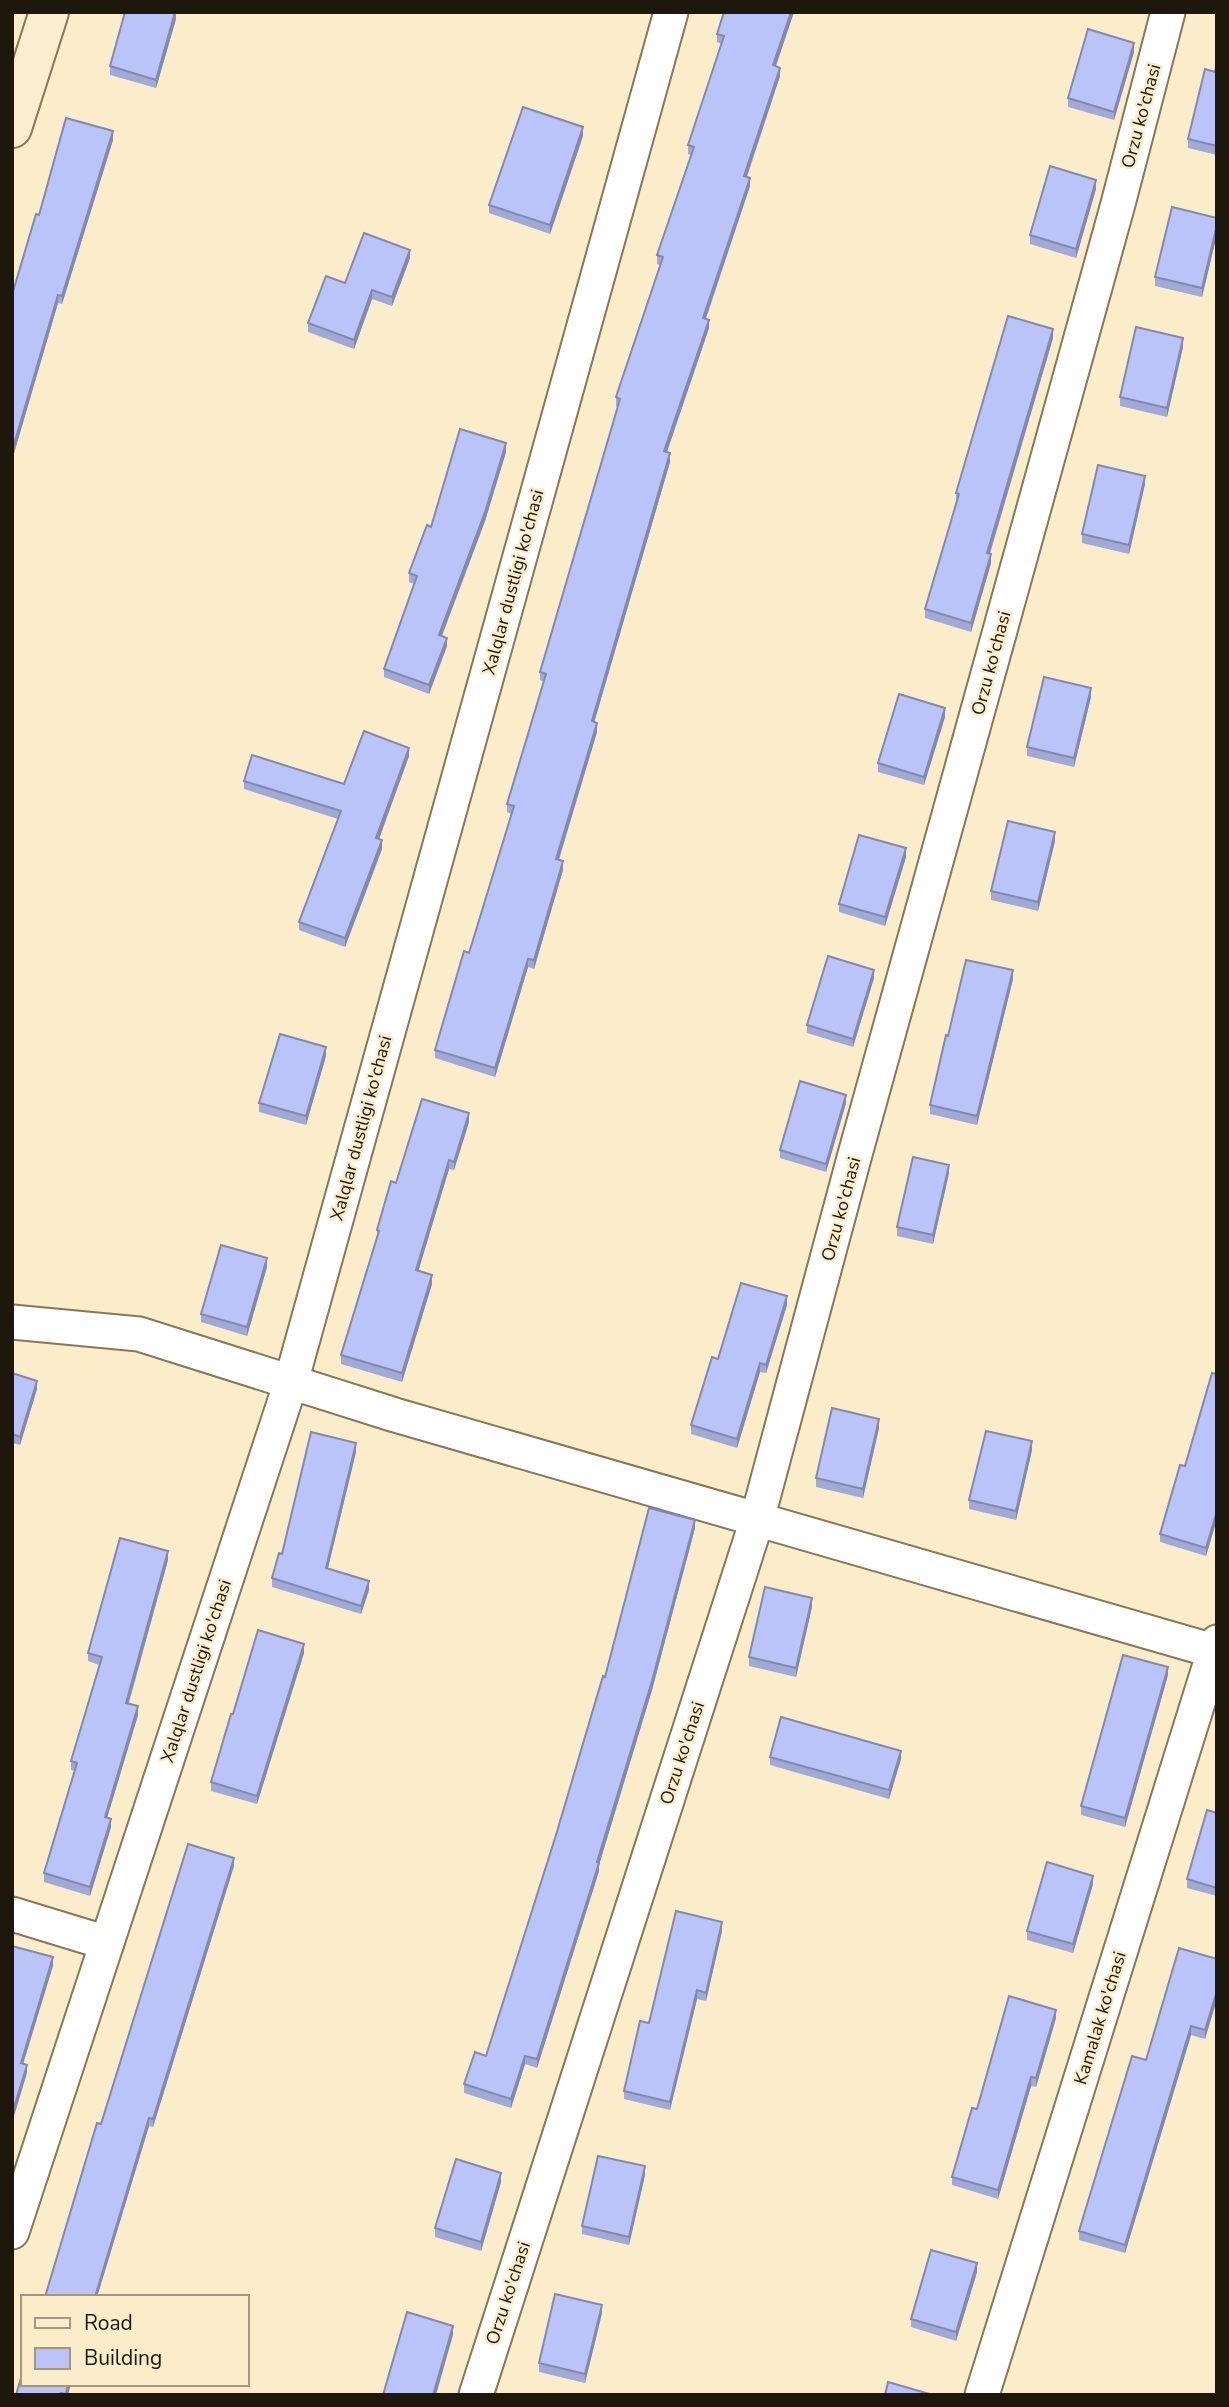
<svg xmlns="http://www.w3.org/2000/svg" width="1229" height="2407" font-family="'Nunito Sans',sans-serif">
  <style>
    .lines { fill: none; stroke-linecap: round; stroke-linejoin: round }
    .street-casing { stroke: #867858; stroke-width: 37 }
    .secondary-casing { stroke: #867858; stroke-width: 42 }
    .street { stroke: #fff; stroke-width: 33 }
    .secondary { stroke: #fbeece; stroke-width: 38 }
    .wall { fill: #a1a9d6 }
    .shaded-wall { fill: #8389ae }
    .building { fill: #bbc4f9; stroke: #8389ae; stroke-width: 2 }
    .labels { text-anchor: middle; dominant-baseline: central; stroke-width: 5; stroke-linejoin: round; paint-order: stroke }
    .street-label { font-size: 18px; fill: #1e180c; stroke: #fcedca }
  </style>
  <rect width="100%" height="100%" fill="#fcedca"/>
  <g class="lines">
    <g class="street-casing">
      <g id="street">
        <path d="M12 1322 139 1334 395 1415 1214 1651"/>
        <path d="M12 1914 107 1943"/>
        <path d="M12 2232 291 1382 671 12"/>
        <path d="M476 2395 757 1520 854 1158 1118 204 1168 12"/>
        <path d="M982 2395 1217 1642"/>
      </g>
    </g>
    <g class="secondary-casing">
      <path id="secondary" d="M12 128 49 12"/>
    </g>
    <use href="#street" class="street"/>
    <use href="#secondary" class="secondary"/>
  </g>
  <g class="wall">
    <path d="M794 12 776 66 780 76 747 177 750 186 706 319 709 328 667 452 670 462 594 722 597 732 559 860 563 870 534 969 528 967 495 1077 435 1058V1050L469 953 511 814 507 812V804L544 682 540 680V672L618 407 616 406V397L660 265 657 264V255L691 155 688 154V145L721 44 717 42V34Z"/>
    <path d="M176 19 156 88 110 75V66Z"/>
    <path d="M1134 52 1114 120 1068 107V98Z"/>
    <path d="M1217 62V155L1188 148V139L1215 72Z"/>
    <path d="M583 136 550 234 489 213V205Z"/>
    <path d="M113 140 62 304 58 303 12 460V295L39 215Z"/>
    <path d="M1096 189 1076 258 1030 244V235Z"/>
    <path d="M1217 218V234L1202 297 1155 286V277Z"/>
    <path d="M410 258 392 306 372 299 354 349 308 332V323L345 283Z"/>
    <path d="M1053 338 990 554 991 563 971 632 925 618V609L957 502 956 501V493Z"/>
    <path d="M1183 347 1167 417 1120 406V397Z"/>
    <path d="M506 452 485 521 442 636 447 646 429 694 384 677V669L414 584 409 582V573L431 527Z"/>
    <path d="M1145 484 1129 554 1082 543V534Z"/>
    <path d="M1091 697 1074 767 1027 756V747Z"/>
    <path d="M945 717 924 785 878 772V763Z"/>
    <path d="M409 756 379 839 382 849 345 947 299 930V922L338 819 244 789V781L344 784Z"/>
    <path d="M1055 841 1038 911 991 900V891Z"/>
    <path d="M906 857 885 926 839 912V904Z"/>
    <path d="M874 978 853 1047 807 1033V1025Z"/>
    <path d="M1013 979 977 1125 930 1114V1105L948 1036Z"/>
    <path d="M326 1056 306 1125 259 1112V1103Z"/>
    <path d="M846 1103 826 1172 780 1158V1150Z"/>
    <path d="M469 1122 454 1170 449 1169 418 1271 432 1284 402 1382 341 1364V1355L377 1239V1230L396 1183Z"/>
    <path d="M949 1173 933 1244 897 1236V1227Z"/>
    <path d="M267 1267 247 1336 201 1322V1314Z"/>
    <path d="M787 1305 766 1373 760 1372 737 1448 691 1434V1425L718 1359Z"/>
    <path d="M12 1373 37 1389 20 1445 12 1443Z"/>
    <path d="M1217 1374V1519L1206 1556 1160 1542V1534L1185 1466Z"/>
    <path d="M879 1428 863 1498 816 1487V1478Z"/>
    <path d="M1032 1450 1016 1520 969 1509V1500Z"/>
    <path d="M356 1452 328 1568 369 1590 361 1614 272 1587V1578L282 1554Z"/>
    <path d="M695 1528 652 1690 599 1865V1871L537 2068 525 2064 511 2108 464 2093V2084L486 2056 556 1835 605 1677Z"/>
    <path d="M168 1560 129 1703 138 1715 107 1817 111 1827 90 1896 44 1882V1873L75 1771 71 1770V1761L99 1665 88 1661V1653Z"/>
    <path d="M812 1607 796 1677 749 1666V1657Z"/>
    <path d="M304 1653 257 1804 211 1791V1782L233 1714Z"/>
    <path d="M1168 1675 1125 1827 1081 1815V1806Z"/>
    <path d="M770 1757 901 1759 889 1799 770 1765Z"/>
    <path d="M1217 1813V1896L1187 1888V1879Z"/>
    <path d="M234 1866 153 2127 149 2126 97 2297H45L101 2124Z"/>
    <path d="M1093 1884 1073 1953 1027 1940V1931Z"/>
    <path d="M722 1931 706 2001 697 1999 670 2110 624 2099V2091L649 2023Z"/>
    <path d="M1217 1959V1999L1205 2039 1191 2035 1125 2253 1079 2240V2231L1146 2060Z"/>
    <path d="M1056 2018 1036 2087 1031 2086 998 2199 952 2185V2177Z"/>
    <path d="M645 2175 629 2245 582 2234V2226Z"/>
    <path d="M501 2182 481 2251 435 2237V2228Z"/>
    <path d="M977 2272 956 2341 911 2327V2319Z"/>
    <path d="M602 2313 585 2383 539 2372V2363Z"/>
  </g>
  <g class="shaded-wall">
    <path d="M176 12V19L156 88V80Z"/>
    <path d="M791 12H794L773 74V65Z"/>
    <path d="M1134 43V52L1114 120V112Z"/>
    <path d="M780 68V76L744 184V176Z"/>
    <path d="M583 127V136L550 234V225Z"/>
    <path d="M113 131V140L62 304V296Z"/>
    <path d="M750 178V186L703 326V318Z"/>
    <path d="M1096 180V189L1076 258V249Z"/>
    <path d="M1217 225V234L1202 297V288Z"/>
    <path d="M410 250V258L392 306V297Z"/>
    <path d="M372 290V299L354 349V340Z"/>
    <path d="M58 295V303L12 460V451Z"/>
    <path d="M709 320V328L664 460V451Z"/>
    <path d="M1053 329V338L987 562V553Z"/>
    <path d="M1183 338V347L1167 417V408Z"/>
    <path d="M506 443V452L485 521 439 643V635Z"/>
    <path d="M670 453V462L592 730V721Z"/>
    <path d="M1145 476V484L1129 554V545Z"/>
    <path d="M991 554V563L971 632V623Z"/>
    <path d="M447 638V646L429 694V685Z"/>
    <path d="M1091 688V697L1074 767V758Z"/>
    <path d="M945 708V717L924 785V777Z"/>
    <path d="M597 723V732L556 868V859Z"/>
    <path d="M409 748V756L376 847V838Z"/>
    <path d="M1055 832V841L1038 911V902Z"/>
    <path d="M382 840V849L345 947V938Z"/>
    <path d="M906 848V857L885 926V917Z"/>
    <path d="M563 861V870L534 969V960Z"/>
    <path d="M528 959V967L495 1077V1068Z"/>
    <path d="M874 970V978L853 1047V1039Z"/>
    <path d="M1013 970V979L977 1125V1116Z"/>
    <path d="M326 1047V1056L306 1125V1116Z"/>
    <path d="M846 1095V1103L826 1172V1164Z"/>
    <path d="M469 1113V1122L454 1170V1162Z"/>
    <path d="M449 1160V1169L416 1279V1270Z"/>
    <path d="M949 1165V1173L933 1244V1235Z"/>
    <path d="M267 1258V1267L247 1336V1327Z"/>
    <path d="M432 1275V1284L402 1382V1373Z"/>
    <path d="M787 1296V1305L766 1373V1365Z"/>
    <path d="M760 1363V1372L737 1448V1439Z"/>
    <path d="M37 1381V1389L20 1445V1437Z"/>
    <path d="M879 1419V1428L863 1498V1489Z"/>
    <path d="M1032 1441V1450L1016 1520V1511Z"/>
    <path d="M356 1443V1452L326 1576V1568Z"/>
    <path d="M1217 1511V1519L1206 1556V1548Z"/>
    <path d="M695 1520V1528L652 1690 599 1865V1871L537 2068V2059L597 1862Z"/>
    <path d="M168 1551V1560L126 1711V1703Z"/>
    <path d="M369 1581V1590L361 1614V1606Z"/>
    <path d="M812 1598V1607L796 1677V1668Z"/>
    <path d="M304 1644V1653L257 1804V1796Z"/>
    <path d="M1168 1667V1675L1125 1827V1818Z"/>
    <path d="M138 1706V1715L105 1825V1817Z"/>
    <path d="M901 1751V1759L889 1799V1790Z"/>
    <path d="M111 1819V1827L90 1896V1887Z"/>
    <path d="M234 1858V1866L153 2127V2119Z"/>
    <path d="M1093 1876V1884L1073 1953V1944Z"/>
    <path d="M722 1922V1931L706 2001V1993Z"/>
    <path d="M53 1957V1966L21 2071V2063Z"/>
    <path d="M697 1990V1999L670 2110V2102Z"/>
    <path d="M1217 1991V1999L1205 2039V2030Z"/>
    <path d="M1056 2010V2018L1036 2087V2078Z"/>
    <path d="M1191 2026V2035L1125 2253V2245Z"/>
    <path d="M525 2056V2064L511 2108V2099Z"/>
    <path d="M27 2065V2073L12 2123V2114Z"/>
    <path d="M1031 2077V2086L998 2199V2190Z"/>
    <path d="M149 2118V2126L97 2297H95Z"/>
    <path d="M645 2166V2175L629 2245V2237Z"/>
    <path d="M501 2173V2182L481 2251V2242Z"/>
    <path d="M977 2263V2272L956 2341V2332Z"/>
    <path d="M602 2305V2313L585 2383V2374Z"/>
    <path d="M453 2326V2335L436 2395H433Z"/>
    <path d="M68 2384H71L68 2395H66Z"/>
  </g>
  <g class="building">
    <path d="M125 12H175L156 80 110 66Z"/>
    <path d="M724 12H791L773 65 780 68 744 176 750 178 703 318 709 320 664 451 670 453 592 721 597 723 556 859 563 861 534 960 528 959 495 1068 435 1050 464 951 469 953 514 806 507 804 546 674 540 672 620 399 616 397 663 257 657 255 694 147 688 145 724 36 717 34Z"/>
    <path d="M1088 29 1134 43 1114 112 1068 98Z"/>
    <path d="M1217 62V146L1188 139 1205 69 1215 72Z"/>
    <path d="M523 107 583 127 550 225 489 205Z"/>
    <path d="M66 118 113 131 62 296 58 295 12 451V295L36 214 39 215Z"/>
    <path d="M1050 166 1096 180 1076 249 1030 235Z"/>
    <path d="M1172 207 1217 218V225L1202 288 1155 277Z"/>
    <path d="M364 233 410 250 392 297 372 290 354 340 308 323 326 276 345 283Z"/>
    <path d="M1008 316 1053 329 987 553 991 554 971 623 925 609 959 494 956 493Z"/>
    <path d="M1136 327 1183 338 1167 408 1120 397Z"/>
    <path d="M460 429 506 443 485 512 439 635 447 638 429 685 384 669 417 576 409 573 427 525 431 527Z"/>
    <path d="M1098 465 1145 476 1129 545 1082 534Z"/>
    <path d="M1044 677 1091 688 1074 758 1027 747Z"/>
    <path d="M899 694 945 708 924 777 878 763Z"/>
    <path d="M364 731 409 748 376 838 382 840 345 938 299 922 341 811 244 781 252 755 344 784Z"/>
    <path d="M1008 821 1055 832 1038 902 991 891Z"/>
    <path d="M859 835 906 848 885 917 839 904Z"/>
    <path d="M828 956 874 970 853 1039 807 1025Z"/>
    <path d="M966 960 1013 970 977 1116 930 1105 946 1035 948 1036Z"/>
    <path d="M280 1034 326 1047 306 1116 259 1103Z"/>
    <path d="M800 1081 846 1095 826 1164 780 1150Z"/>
    <path d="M422 1099 469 1113 454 1162 449 1160 416 1270 432 1275 402 1373 341 1355 379 1231 377 1230 391 1181 396 1183Z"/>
    <path d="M913 1157 949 1165 933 1235 897 1227Z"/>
    <path d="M221 1245 267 1258 247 1327 201 1314Z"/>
    <path d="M741 1283 787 1296 766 1365 760 1363 737 1439 691 1425 712 1357 718 1359Z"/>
    <path d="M12 1373 37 1381 20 1437 12 1434Z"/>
    <path d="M1212 1373 1217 1374V1511L1206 1548 1160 1534 1180 1465 1185 1466Z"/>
    <path d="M832 1408 879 1419 863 1489 816 1478Z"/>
    <path d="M986 1431 1032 1441 1016 1511 969 1500Z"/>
    <path d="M311 1432 356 1443 326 1568 369 1581 361 1606 272 1578 279 1553 282 1554Z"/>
    <path d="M649 1508 695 1520 652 1681 597 1862 599 1863 537 2059 525 2056 511 2099 464 2084 475 2052 486 2056 556 1835 603 1676 605 1677Z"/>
    <path d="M120 1538 168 1551 126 1703 138 1706 105 1817 111 1819 90 1887 44 1873 77 1763 71 1761 102 1657 88 1653Z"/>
    <path d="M765 1587 812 1598 796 1668 749 1657Z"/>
    <path d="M258 1630 304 1644 257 1796 211 1782 231 1714H233Z"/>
    <path d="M1123 1655 1168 1667 1125 1818 1081 1806Z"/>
    <path d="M781 1717 901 1751 889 1790 770 1757Z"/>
    <path d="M1207 1810 1217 1813V1888L1187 1879Z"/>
    <path d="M188 1844 234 1858 153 2119 149 2118 95 2297H45L97 2123 101 2124Z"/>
    <path d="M1047 1862 1093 1876 1073 1944 1027 1931Z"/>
    <path d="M676 1911 722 1922 706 1993 697 1990 670 2102 624 2091 640 2021 649 2023Z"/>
    <path d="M12 1946 53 1957 21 2063 27 2065 12 2114Z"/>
    <path d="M1179 1948 1217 1959V1991L1205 2030 1191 2026 1125 2245 1079 2231 1132 2056 1146 2060Z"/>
    <path d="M1009 1996 1056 2010 1036 2078 1031 2077 998 2190 952 2177 972 2108 977 2109Z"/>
    <path d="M598 2156 645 2166 629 2237 582 2226Z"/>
    <path d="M456 2159 501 2173 481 2242 435 2228Z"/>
    <path d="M931 2250 977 2263 956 2332 911 2319Z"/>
    <path d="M555 2294 602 2305 585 2374 539 2363Z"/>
    <path d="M407 2312 453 2326 433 2395H383Z"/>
    <path d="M23 2371V2384H68L66 2394 61 2393V2395H16Z"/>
    <path d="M888 2382 933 2395H885Z"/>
  </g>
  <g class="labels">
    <g class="street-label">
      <text transform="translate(1141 116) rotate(-75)">Orzu ko'chasi</text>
      <text transform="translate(513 582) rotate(-75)">Xalqlar dustligi ko'chasi</text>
      <text transform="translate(991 663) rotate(-75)">Orzu ko'chasi</text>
      <text transform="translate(361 1128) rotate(-75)">Xalqlar dustligi ko'chasi</text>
      <text transform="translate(841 1209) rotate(-75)">Orzu ko'chasi</text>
      <text transform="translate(196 1671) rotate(-72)">Xalqlar dustligi ko'chasi</text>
      <text transform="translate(682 1753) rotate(-72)">Orzu ko'chasi</text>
      <text transform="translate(1100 2018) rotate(-73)">Kamalak ko'chasi</text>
      <text transform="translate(508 2293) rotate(-72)">Orzu ko'chasi</text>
    </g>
  </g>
  <rect width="1229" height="2407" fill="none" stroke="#1e180c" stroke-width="28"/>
  <rect x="21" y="2295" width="228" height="91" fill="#fcedca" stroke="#a3987e" stroke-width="2"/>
  <rect x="35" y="2318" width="35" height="10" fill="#fbeece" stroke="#a3987e" stroke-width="2"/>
  <text x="84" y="2330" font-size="21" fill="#1e180c">Road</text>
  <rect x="35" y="2348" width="35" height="21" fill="#bbc4f9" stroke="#a3987e" stroke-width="2"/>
  <text x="84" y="2365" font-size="21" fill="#1e180c">Building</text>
</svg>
